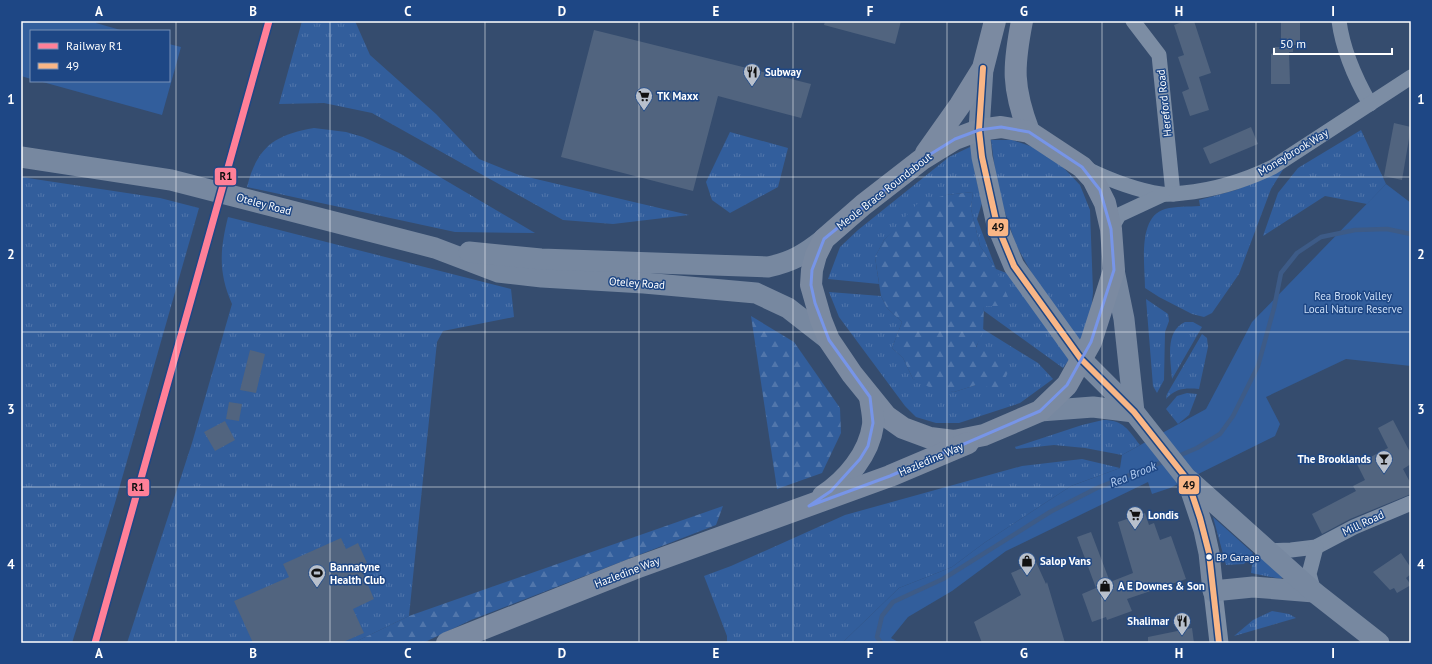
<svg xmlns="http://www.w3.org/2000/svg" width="1432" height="664" font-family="'PT Sans',sans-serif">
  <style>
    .grass { fill: url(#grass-tufts) }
    .forest { fill: url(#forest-firs) }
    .park { fill: #325e9c }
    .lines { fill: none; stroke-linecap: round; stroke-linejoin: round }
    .stream { stroke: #3d5b87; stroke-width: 4.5 }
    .building { fill: #51647f }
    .minor { stroke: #7c8da4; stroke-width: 15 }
    .tertiary { stroke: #7c8da4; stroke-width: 19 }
    .secondary { stroke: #7788a0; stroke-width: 21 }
    .primary { stroke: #7b8aa1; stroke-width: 22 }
    .bus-1-casing { stroke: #1e4785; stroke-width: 9 }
    .bus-1 { stroke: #f9b686; stroke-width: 6 }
    .rail-1-casing { stroke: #1e4785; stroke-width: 10 }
    .rail-1 { stroke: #ff8098; stroke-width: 7 }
    .marked { fill: none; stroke: #7795e8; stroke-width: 3; stroke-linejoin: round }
    .grid { fill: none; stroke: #fff; stroke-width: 1; stroke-opacity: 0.55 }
    .bus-dot { fill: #fff; stroke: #1e4785; stroke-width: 1.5 }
    .labels { text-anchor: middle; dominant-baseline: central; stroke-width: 3; stroke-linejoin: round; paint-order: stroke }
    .bus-label { font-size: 10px; fill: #fff; stroke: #1e4785; text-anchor: start }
    .poi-label { font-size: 11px; font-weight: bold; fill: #fff; stroke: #1e4785; text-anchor: start }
    .street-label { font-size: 11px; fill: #fff; stroke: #1e4785 }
    .park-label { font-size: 11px; fill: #cbdef7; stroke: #1e4785 }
    .water-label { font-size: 12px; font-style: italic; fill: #b2cdf2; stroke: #1e4785 }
    .line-badge { stroke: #1e4785; stroke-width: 1.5 }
    .pale-badge-label { font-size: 11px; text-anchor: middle; font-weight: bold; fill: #111 }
    .neatline { fill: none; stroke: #fff; stroke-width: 1.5 }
    .grid-label { font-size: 13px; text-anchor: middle; font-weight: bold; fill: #fff }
  </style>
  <defs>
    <pattern id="grass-tufts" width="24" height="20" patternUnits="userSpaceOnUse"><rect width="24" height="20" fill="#325e9c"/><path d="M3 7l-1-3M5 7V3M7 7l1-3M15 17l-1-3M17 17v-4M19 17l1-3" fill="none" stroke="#5176ab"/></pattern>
    <pattern id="forest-firs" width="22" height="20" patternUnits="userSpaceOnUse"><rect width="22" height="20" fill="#325e9c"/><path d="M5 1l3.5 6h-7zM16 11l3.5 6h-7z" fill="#5176ab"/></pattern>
  </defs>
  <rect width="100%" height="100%" fill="#354c6e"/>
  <g class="grass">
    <path d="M302 21H355L370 55 436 114 479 159 519 175 689 215 613 224 563 220 372 113 324 103 279 104Z"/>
    <path d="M314 128 346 132 363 137 399 153 535 233 455 232 247 187C257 147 274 135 314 128Z"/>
    <path d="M1361 130 1386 184 1367 204 1325 196 1263 236 1278 193 1298 168Z"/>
    <path d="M730 132 788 148 778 187 730 213 712 200 706 182Z"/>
    <path d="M991 140H1012L1033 147 1059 163 1080 185 1090 210 1093 292 1091 313 1081 342 1040 288 1016 245 998 192Z"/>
    <path d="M972 146 975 174 982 203 977 219 996 269 1014 276 1074 353 1063 368 984 311V306H1000L996 269 980 246 971 209 973 192 946 195 899 225 884 240 875 257 879 284 828 279 840 247 858 230 949 157Z"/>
    <path d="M1284 168 1271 189 1239 274 1212 313 1204 317 1192 314 1159 297 1145 288C1145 265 1137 217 1165 209 1176 206 1189 207 1200 206L1199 200 1236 190Z"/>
    <path d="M21 177 160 198 199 208 115 503 72 643H21Z"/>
    <path d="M228 217 511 289 514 317 443 331 437 342 409 616 353 643H127L192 443 232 304C218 272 220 250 228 217Z"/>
    <path d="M829 292 881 296 887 308 902 322 892 348 903 358 913 379 954 392 976 385V348L983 329 1038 363 1053 379 1020 403 959 423H936L916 417 905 406 839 317Z"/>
    <path d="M1146 299 1168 314 1169 321 1165 332 1164 380 1157 393 1153 386Z"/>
    <path d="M1185 322H1193L1202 327 1172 379C1171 360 1164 332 1185 322Z"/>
    <path d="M1202 334 1207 338 1208 347 1199 389C1185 388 1176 388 1166 399L1167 394Z"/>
    <path d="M1187 393 1197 394 1189 415 1178 424 1166 409 1177 396Z"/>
    <path d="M1103 420C1124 420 1128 430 1140 445L1122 455 1085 448 1054 445 1016 449 1015 447 1082 425Z"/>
    <path d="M1082 459 1120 468 1071 486 984 543 952 567 899 588 842 643H727V636L704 576 731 566 845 515 1022 466Z"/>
    <path d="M1213 517 1253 553 1244 564 1226 565Z"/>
    <path d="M1260 557 1283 576 1281 579 1251 573 1252 565Z"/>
    <path d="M1272 611 1289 614 1296 618 1234 636 1253 620Z"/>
  </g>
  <g class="forest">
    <path d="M973 192 971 209 980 246 996 269 1011 304 1000 306H984L983 333 976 347 1002 359 1008 372 1001 389 976 385 954 392 931 388 913 379 903 358 892 348 902 322 887 308 881 296 875 257 884 240 918 203 946 195Z"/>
    <path d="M751 316 794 342 840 408 841 433 822 473 777 489Z"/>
    <path d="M723 506 716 525 471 620 423 643H353L409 616Z"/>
  </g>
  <g class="park">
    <path d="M21 21H96V23L124 31H31V79L21 76Z"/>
    <path d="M169 44 181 47 162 115 39 81H169Z"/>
    <path d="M1386 184 1411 203V366L1346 359 1266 397 1280 424 1275 436 1170 488 1152 494 1148 482 1006 551 952 591 908 617 891 638 900 643H842L899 588 952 567 984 543 1071 486 1120 468 1122 455 1206 409 1252 322Z"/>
  </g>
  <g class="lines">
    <g class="stream">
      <path d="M1176 457 1197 448 1220 434 1233 416 1258 366 1274 308 1281 273 1297 253 1321 237 1355 230 1387 229 1411 234"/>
      <path d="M881 643 877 637 882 616 893 602 943 579 1050 512 1097 488 1165 461"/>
    </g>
  </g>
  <g class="building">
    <path d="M825 21H901L895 44 824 25Z"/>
    <path d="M1185 21H1194L1211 73 1199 77 1209 110 1190 116 1182 92 1189 89 1178 57 1184 55 1174 25Z"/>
    <path d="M1281 21H1300V45H1293V52H1289L1290 84H1271V54L1273 53V47H1281Z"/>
    <path d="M594 30 811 84 801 118 718 96 693 191 561 157Z"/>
    <path d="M1394 123 1411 127 1402 180 1384 176Z"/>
    <path d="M1251 127 1258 144 1210 164 1203 148Z"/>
    <path d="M250 350 265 354 256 393 240 390Z"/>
    <path d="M229 402 242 404 239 421 226 419Z"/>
    <path d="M1393 420 1411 454V464L1403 469 1411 484V494L1350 519 1322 534 1312 514 1356 491 1353 486 1365 480 1357 464 1388 448 1378 428Z"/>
    <path d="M225 421 235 440 215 451 204 432Z"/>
    <path d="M1145 513 1149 525 1154 523 1160 540 1171 536 1186 579 1127 599 1132 611 1107 620 1106 617 1092 622 1082 594 1096 588 1077 537 1091 532 1110 582 1133 573 1118 522Z"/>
    <path d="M341 538 346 549 358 543 367 563 360 566 374 599 353 609 364 633 341 643H253L234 601 289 577 283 564Z"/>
    <path d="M1401 553 1411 568V574L1406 578 1411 585 1397 593 1394 588 1390 590 1373 572Z"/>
    <path d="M1036 562 1046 584 1047 582 1065 643H982L974 622 1021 595 1011 573Z"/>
    <path d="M1192 628 1194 643H1148V637Z"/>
  </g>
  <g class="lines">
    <g class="minor">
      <path d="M1133 21 1159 55 1173 194"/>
      <path d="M1339 21C1343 51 1355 78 1370 104"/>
      <path d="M1087 169C1110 180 1135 190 1161 194 1168 195 1176 194 1183 193 1215 190 1244 181 1273 167L1411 77"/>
      <path d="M1111 229 1119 215 1162 195"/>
      <path d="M1267 551 1291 550 1316 547 1354 527 1411 503"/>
      <path d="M1314 592 1309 574 1316 547"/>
    </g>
    <path class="tertiary" d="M1213 591 1219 643"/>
    <g class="secondary">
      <path d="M983 68 979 130 982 157 997 225 1014 266 1081 359 1134 412 1187 479 1204 530 1209 553 1213 591 1253 587 1314 592"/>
      <path d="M21 157 171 180 435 248 498 272 542 277 644 283 756 293 788 308 829 340"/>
      <path d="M469 252 541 259 768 267C792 262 805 254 824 239"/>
      <path d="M1114 270 1124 319 1134 412"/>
      <path d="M1040 411 1093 407 1134 412"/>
      <path d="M1189 480 1314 592 1379 643"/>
    </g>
    <g class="primary">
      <path d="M1022 21C1013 67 1012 87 1029 132"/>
      <path d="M1001 127 1029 132 1082 167 1093 179 1105 203 1111 229 1114 270 1091 342 1067 385 1040 411 984 435 954 441 930 438 903 428 886 416 852 374 829 340 821 320 811 285 812 270 816 255 824 239 863 205 921 160 955 139 979 130Z"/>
      <path d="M926 153 960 105 983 68 995 21"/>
      <path d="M823 496C847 480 869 454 873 425 874 416 871 406 870 397"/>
      <path d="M447 643 633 569 890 476 968 443"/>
    </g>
    <g class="bus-1-casing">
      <path id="bus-1" d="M983 68 979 130 982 157 997 225 1014 266 1081 359 1134 412 1187 479 1200 518 1209 553 1219 643"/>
    </g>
    <use href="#bus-1" class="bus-1"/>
    <g class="rail-1-casing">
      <path id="rail-1" d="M95 643 269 21"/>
    </g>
    <use href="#rail-1" class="rail-1"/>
  </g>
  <path class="marked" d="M1001 127 1029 132 1082 167 1100 190 1111 229 1114 270 1091 342 1067 385 1040 411 890 476 809 506 831 491 860 459 868 446 873 423 870 397 829 340 815 303 811 285 812 270 824 239 921 160 955 139 979 130Z"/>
  <path class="grid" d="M176 21V643M330 21V643M485 21V643M639 21V643M793 21V643M947 21V643M1102 21V643M1256 21V643M21 177H1411M21 332H1411M21 487H1411"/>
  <defs>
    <g id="restaurant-pin" transform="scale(0.9)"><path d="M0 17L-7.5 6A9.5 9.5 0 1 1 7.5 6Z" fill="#b8c0cc" stroke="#1e4785"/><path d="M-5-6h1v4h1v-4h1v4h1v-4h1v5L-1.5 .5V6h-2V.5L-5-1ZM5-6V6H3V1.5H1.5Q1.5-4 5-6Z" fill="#111"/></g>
    <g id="supermarket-pin" transform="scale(0.9)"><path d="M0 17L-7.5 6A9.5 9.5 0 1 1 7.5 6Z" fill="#b8c0cc" stroke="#1e4785"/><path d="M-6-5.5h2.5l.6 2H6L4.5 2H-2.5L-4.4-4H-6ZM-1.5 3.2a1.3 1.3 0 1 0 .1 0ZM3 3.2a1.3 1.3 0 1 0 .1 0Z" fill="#111"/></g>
    <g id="bar-pin" transform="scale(0.9)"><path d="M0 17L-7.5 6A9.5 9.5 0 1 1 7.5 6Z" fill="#b8c0cc" stroke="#1e4785"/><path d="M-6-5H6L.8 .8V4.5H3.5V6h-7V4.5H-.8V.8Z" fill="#111"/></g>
    <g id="shop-pin" transform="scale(0.9)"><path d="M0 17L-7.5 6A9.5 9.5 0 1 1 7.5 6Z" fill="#b8c0cc" stroke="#1e4785"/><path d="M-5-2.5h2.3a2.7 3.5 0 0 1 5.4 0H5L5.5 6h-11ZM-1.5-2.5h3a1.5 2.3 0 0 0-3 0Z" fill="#111"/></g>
    <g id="stadium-pin" transform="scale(0.9)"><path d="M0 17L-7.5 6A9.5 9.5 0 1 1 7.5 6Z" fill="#b8c0cc" stroke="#1e4785"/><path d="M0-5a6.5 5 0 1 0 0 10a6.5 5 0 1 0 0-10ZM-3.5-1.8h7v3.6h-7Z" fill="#111"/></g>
  </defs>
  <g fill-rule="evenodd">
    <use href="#restaurant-pin" x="752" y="72"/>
    <use href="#supermarket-pin" x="644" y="96"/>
    <use href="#bar-pin" x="1384" y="459"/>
    <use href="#supermarket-pin" x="1135" y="515"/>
    <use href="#shop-pin" x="1027" y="561"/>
    <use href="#stadium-pin" x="317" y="573"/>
    <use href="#shop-pin" x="1105" y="586"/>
    <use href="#restaurant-pin" x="1182" y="621"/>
  </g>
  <circle class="bus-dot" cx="1209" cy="557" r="3.5"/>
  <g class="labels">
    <g class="bus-label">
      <text x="1216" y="557">BP Garage</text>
    </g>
    <g class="poi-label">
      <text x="765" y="72">Subway</text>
      <text x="657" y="96">TK Maxx</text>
      <text x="1371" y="459" text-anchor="end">The Brooklands</text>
      <text x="1148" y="515">Londis</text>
      <text x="1040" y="561">Salop Vans</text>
      <text x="330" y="567">Bannatyne<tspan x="330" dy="13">Health Club</tspan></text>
      <text x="1118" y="586">A E Downes &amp; Son</text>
      <text x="1169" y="621" text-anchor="end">Shalimar</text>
    </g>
    <g class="street-label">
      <text transform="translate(1164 103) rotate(-96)">Hereford Road</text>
      <text transform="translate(1293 152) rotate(-31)">Moneybrook Way</text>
      <text transform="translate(884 191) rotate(-38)">Meole Brace Roundabout</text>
      <text transform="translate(264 204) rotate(15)">Oteley Road</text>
      <text transform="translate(637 283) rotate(4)">Oteley Road</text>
      <text transform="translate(931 459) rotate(-23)">Hazledine Way</text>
      <text transform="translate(1363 523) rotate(-25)">Mill Road</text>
      <text transform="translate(627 572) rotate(-21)">Hazledine Way</text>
    </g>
    <g class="park-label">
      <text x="1353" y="296">Rea Brook Valley<tspan x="1353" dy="13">Local Nature Reserve</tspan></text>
    </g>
    <g class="water-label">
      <text transform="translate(1133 474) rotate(-22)">Rea Brook</text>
    </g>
  </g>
  <g class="line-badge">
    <rect x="214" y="167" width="23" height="19" rx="4" fill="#ff8098"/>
    <rect x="987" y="218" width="22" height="19" rx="4" fill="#f9b686"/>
    <rect x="1178" y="475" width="22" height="20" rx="4" fill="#f9b686"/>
    <rect x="127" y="478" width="23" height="19" rx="4" fill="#ff8098"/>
  </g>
  <g class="pale-badge-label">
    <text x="226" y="180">R1</text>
    <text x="998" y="231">49</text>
    <text x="1189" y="489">49</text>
    <text x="138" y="491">R1</text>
  </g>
  <rect width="1432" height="664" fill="none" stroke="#1e4785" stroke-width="44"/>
  <rect x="30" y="30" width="140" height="52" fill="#1e4785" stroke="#7891b6"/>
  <rect x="38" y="43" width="20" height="6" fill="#ff8098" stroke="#7891b6"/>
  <text x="66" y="50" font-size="12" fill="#ffffff">Railway R1</text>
  <rect x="38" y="63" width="20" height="6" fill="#f9b686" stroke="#7891b6"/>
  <text x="66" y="70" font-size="12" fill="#ffffff">49</text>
  <path d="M1274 48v6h118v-6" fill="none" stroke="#ffffff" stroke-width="2"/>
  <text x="1280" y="48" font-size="12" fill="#ffffff" stroke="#1e4785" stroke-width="3" paint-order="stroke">50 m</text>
  <rect x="22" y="22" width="1388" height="620" class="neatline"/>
  <g class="grid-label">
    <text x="99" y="16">A</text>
    <text x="253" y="16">B</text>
    <text x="408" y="16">C</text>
    <text x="562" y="16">D</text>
    <text x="716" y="16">E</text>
    <text x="870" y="16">F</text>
    <text x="1024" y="16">G</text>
    <text x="1179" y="16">H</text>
    <text x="1333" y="16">I</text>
    <text x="11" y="104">1</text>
    <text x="1421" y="104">1</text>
    <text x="11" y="259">2</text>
    <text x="1421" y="259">2</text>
    <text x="11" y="414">3</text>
    <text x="1421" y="414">3</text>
    <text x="11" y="569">4</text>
    <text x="1421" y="569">4</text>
    <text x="99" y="658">A</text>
    <text x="253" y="658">B</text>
    <text x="408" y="658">C</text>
    <text x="562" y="658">D</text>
    <text x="716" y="658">E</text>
    <text x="870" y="658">F</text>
    <text x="1024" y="658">G</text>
    <text x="1179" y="658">H</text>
    <text x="1333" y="658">I</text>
  </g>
</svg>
